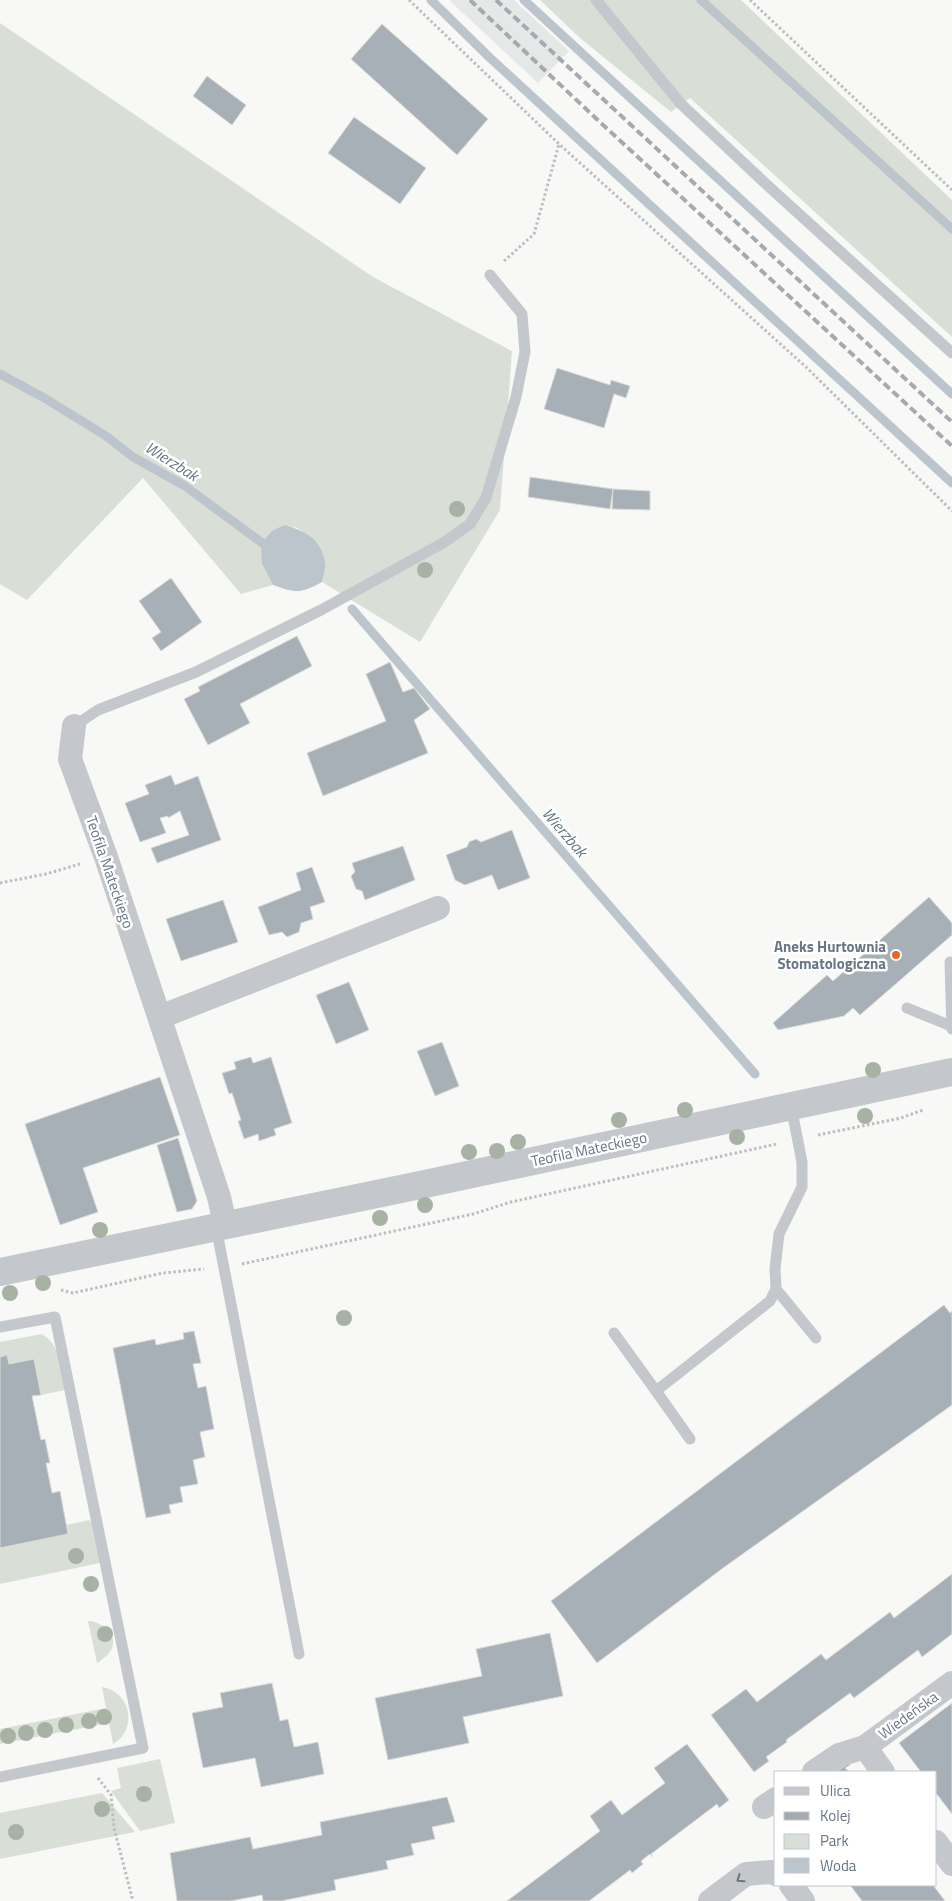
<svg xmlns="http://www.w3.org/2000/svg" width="952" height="1901" font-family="'Titillium Web',sans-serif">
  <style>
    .built { fill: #e6e7e7 }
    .green { fill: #d9dfd7 }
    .water { fill: #bcc5cb }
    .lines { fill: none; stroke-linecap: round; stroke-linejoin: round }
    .stream { stroke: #bcc5cb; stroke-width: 9 }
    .building { fill: #a8b0b7; stroke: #dadad8 }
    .path { stroke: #bcbec1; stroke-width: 3; stroke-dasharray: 2.5 2.5; stroke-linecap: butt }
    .service { stroke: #c4c7cb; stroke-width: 11 }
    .minor { stroke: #c4c7cb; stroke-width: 24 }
    .tertiary { stroke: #c4c7cb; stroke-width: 28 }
    .rail { stroke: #a5aab0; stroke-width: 4; stroke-dasharray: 8 4; stroke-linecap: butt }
    .tree { fill: #a7b2a5 }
    .oneway { stroke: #687686 }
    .poi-dot { fill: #e0692e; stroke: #fff; stroke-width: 2 }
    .labels { text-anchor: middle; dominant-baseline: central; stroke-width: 5; stroke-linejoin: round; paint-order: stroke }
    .street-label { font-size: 15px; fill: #687686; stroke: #fff }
    .poi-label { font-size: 15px; font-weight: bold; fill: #687686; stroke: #fff; text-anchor: end }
    .water-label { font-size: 16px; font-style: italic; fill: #637782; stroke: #fff }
  </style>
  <rect width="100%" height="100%" fill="#f8f8f6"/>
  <path class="built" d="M449 0H514L569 51 538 83Z"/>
  <g class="green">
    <path d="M540 0H741L952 200V337L690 98 671 112 580 38Z"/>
    <path d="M0 23 373 277 512 351 500 510 420 642 322 582 325 563C310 541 303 517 273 530L262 564 273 585 241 594 143 478 27 600 0 584Z"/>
    <path d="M42 1334C61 1345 61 1370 65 1390L41 1395 34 1359 9 1364 7 1355 0 1357V1342Z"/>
    <path d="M89 1520 92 1523 100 1563 0 1584V1548L68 1534 67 1525Z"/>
    <path d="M88 1621C99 1621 115 1631 113 1644 112 1653 103 1659 97 1663Z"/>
    <path d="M102 1687C130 1691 139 1729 113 1744L109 1723 0 1744V1729L106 1708Z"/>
    <path d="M160 1759 175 1823 140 1831 111 1791 121 1788 117 1768Z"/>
    <path d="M102 1793 135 1832 0 1859V1813Z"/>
  </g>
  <path class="water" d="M285 525C305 531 322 539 325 563 326 568 323 576 322 582 301 594 295 593 273 585L262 564 261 543 273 530Z"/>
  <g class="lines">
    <g class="stream">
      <path d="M431 0 488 56 952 483"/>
      <path d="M524 0 952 394"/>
      <path d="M701 0 952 229"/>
      <path d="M0 374 46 399 106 436 133 457 185 486 269 548"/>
      <path d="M352 609 755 1074"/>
    </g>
  </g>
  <g class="building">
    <path d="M382 24 488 119 457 155 351 59Z"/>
    <path d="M207 76 246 105 232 125 193 96Z"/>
    <path d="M354 117 426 168 400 204 328 153Z"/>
    <path d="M557 368 610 385 611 380 630 386 626 398 614 394 604 428 544 409Z"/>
    <path d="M530 477 613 489 610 509 528 497Z"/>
    <path d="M613 489 650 491V510L612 509Z"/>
    <path d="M171 578 202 622 161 651 152 638 161 632 139 601Z"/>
    <path d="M297 636 312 666 240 704 250 723 208 745 184 699 200 691 198 687Z"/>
    <path d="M390 662 403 692 414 688 430 709 414 720 428 753 323 796 307 753 386 721 366 674Z"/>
    <path d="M171 775 175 785 198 776 221 840 157 863 151 848 189 835 180 811 168 818V816L160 818 166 833 140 842 125 803 149 794 145 785Z"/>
    <path d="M512 830 530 878 498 890 492 875 465 885 455 880 446 855 467 847 469 842 476 839 481 842Z"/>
    <path d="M403 846 415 880 365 900 362 891 356 889 351 876 355 872 352 863Z"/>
    <path d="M312 867 325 902 310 907 313 919 301 923 299 932 287 937 282 932 269 935 258 907 301 890 296 873Z"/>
    <path d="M929 897 952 923V935L860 1015 853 1008 844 1016 778 1030 773 1023 827 975 833 981Z"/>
    <path d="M223 900 238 942 181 961 166 919Z"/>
    <path d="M349 982 369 1030 336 1044 316 995Z"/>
    <path d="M442 1042 459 1086 435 1096 417 1051Z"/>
    <path d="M251 1057 253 1063 271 1057 292 1123 274 1129 276 1135 259 1141 258 1134 244 1139 238 1121 241 1120 232 1093 229 1094 222 1073 236 1069 234 1062Z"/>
    <path d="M160 1077 180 1135 83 1168 98 1212 60 1225 25 1124Z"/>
    <path d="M178 1138 197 1201 192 1209 177 1212 157 1145Z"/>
    <path d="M944 1305 950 1313 952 1311V1405L723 1568 597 1663 551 1601Z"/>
    <path d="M194 1331 201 1363 193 1364 198 1388 206 1386 214 1429 200 1432 205 1457 193 1460 198 1484 180 1487 183 1502 169 1505 171 1513 146 1518 113 1348 155 1339 156 1345 184 1339 183 1333Z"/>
    <path d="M7 1355 9 1364 34 1359 41 1395 32 1396 41 1440 45 1439 50 1463H46L52 1493 60 1491 68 1534 0 1548V1357Z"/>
    <path d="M952 1574V1634L922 1657 918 1650 854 1698 850 1693 786 1740 787 1742 766 1757 769 1761 754 1772 711 1715 746 1689 757 1702 821 1654 826 1660 890 1612 894 1618Z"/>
    <path d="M550 1633 563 1696 463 1717 469 1743 388 1760 375 1698 482 1676 476 1649Z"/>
    <path d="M272 1683 280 1721 288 1719 294 1747 318 1742 324 1774 261 1787 255 1758 203 1768 192 1713 223 1707 220 1693Z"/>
    <path d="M952 1703V1814L936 1793V1772H921L899 1743Z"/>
    <path d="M687 1744 729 1800 719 1808 717 1804 651 1854 653 1857 650 1854 641 1861 643 1864 632 1873 630 1870 589 1901H507L600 1831 590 1816 611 1800 622 1815 665 1783 654 1768Z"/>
    <path d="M849 1763 850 1765 845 1768 849 1772H836Z"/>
    <path d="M447 1797 455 1822 432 1827 435 1839 411 1844 414 1855 386 1861 388 1869 334 1880 336 1890 281 1901H263L262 1895 231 1901H177L170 1853 250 1837 253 1849 322 1835 320 1822Z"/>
    <path d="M850 1885H933L945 1901H862Z"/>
  </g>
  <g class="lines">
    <g class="path">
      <path d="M409 0 559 144 807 368 952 511"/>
      <path d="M750 0 952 190"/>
      <path d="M504 261 534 234 559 144"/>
      <path d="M0 883 46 874 80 864"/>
      <path d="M818 1135 901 1118 923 1110"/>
      <path d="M242 1264 473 1214 511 1202 777 1144"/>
      <path d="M61 1290 73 1293 163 1273 204 1269"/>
      <path d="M98 1778 111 1795 114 1828 133 1901"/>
    </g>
    <g class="service">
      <path d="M596 0 681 104 766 184 952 353"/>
      <path d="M74 726 98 710 196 672 321 610 443 543 470 524 486 498 516 397 525 352 522 314 490 275"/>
      <path d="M950 962 952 1029"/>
      <path d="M907 1008 951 1026"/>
      <path d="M216 1227 299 1654"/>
      <path d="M776 1289 816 1338"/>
      <path d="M0 1327 55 1317 143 1748 0 1777"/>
      <path d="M614 1333 656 1391 770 1301 776 1289 775 1269 779 1234 802 1187V1162L791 1106"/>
      <path d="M656 1391 690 1439"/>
    </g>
    <g class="minor">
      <path d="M74 726 70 759 106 857 219 1197 225 1224"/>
      <path d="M160 1017 438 908"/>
      <path d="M814 1772 839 1755 865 1747"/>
      <path d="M883 1772 865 1747 952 1683"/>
      <path d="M764 1807 776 1799"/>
      <path d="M936 1842 952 1864"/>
      <path d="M791 1885 803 1901"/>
      <path d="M710 1901 746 1874 771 1872 776 1874"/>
    </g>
    <path class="tertiary" d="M0 1272 425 1184 952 1072"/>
    <g class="rail">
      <path d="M470 0 602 124 952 446"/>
      <path d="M496 0 952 422"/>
    </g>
  </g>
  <g class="tree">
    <circle cx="457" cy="509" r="8"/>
    <circle cx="425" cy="570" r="8"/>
    <circle cx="873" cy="1070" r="8"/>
    <circle cx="685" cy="1110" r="8"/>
    <circle cx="865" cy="1116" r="8"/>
    <circle cx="619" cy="1120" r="8"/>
    <circle cx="737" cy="1137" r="8"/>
    <circle cx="518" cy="1142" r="8"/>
    <circle cx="497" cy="1151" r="8"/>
    <circle cx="469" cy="1152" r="8"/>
    <circle cx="425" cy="1205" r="8"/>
    <circle cx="380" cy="1218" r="8"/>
    <circle cx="100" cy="1230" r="8"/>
    <circle cx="43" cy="1283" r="8"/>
    <circle cx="10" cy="1293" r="8"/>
    <circle cx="344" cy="1318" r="8"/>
    <circle cx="76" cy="1556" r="8"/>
    <circle cx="91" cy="1584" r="8"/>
    <circle cx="105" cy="1634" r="8"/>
    <circle cx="104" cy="1717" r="8"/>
    <circle cx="89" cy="1721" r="8"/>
    <circle cx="66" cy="1725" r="8"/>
    <circle cx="45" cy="1730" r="8"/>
    <circle cx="26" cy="1733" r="8"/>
    <circle cx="8" cy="1736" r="8"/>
    <circle cx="144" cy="1794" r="8"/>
    <circle cx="102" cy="1809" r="8"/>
    <circle cx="16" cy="1832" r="8"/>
  </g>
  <defs><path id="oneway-chevron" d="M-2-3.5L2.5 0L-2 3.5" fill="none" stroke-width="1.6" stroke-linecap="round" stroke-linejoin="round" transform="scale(1.25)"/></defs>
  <use class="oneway" href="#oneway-chevron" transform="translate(740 1879) rotate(145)"/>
  <circle class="poi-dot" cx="896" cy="955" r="5"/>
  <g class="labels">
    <g class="street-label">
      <text transform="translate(110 872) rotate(71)">Teofila Mateckiego</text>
      <text transform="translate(589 1149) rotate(-12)">Teofila Mateckiego</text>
      <text transform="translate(908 1715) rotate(-36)">Wiedeńska</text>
    </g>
    <g class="poi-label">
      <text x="886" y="946">Aneks Hurtownia<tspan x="886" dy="17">Stomatologiczna</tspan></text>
    </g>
    <g class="water-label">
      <text transform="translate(172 461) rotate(32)">Wierzbak</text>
      <text transform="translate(565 832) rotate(49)">Wierzbak</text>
    </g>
  </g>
  <rect x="774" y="1771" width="162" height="115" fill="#ffffff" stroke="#c3c8cf"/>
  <rect x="784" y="1787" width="25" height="8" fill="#c4c7cb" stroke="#c3c8cf"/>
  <text x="820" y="1796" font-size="15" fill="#687686">Ulica</text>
  <rect x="784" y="1812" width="25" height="8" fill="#a5aab0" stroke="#c3c8cf"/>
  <text x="820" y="1821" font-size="15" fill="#687686">Kolej</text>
  <rect x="784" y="1834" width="25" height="15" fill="#d9dfd7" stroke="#c3c8cf"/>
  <text x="820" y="1846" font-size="15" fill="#687686">Park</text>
  <rect x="784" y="1858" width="25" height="15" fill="#bcc5cb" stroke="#c3c8cf"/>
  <text x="820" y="1871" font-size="15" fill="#687686">Woda</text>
</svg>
